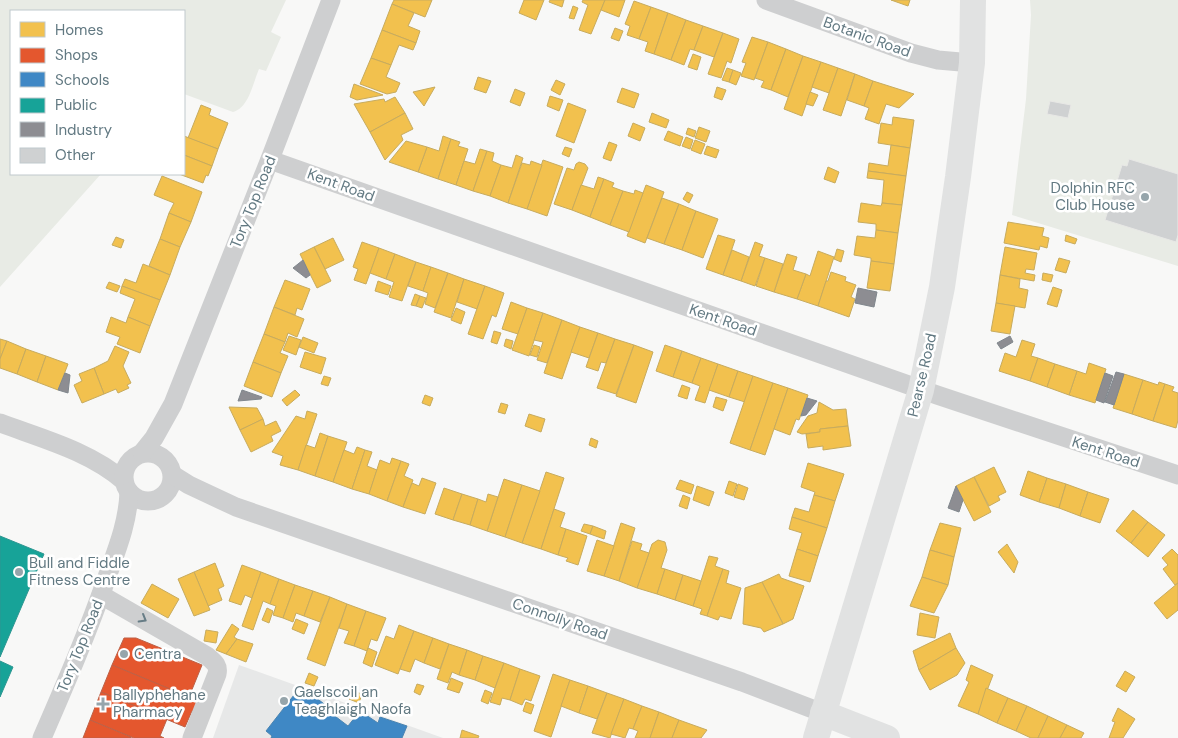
<svg xmlns="http://www.w3.org/2000/svg" width="1178" height="738" font-family="'DM Sans',sans-serif">
  <style>
    .built { fill: #e7e8e8 }
    .green { fill: #e8ebe5 }
    .homes { fill: #f2c14e; stroke: #c7ab5e }
    .shops { fill: #e4572e; stroke: #bd6147 }
    .schools { fill: #3f88c5; stroke: #4a84b1 }
    .public { fill: #17a398; stroke: #2e9691 }
    .industry { fill: #8d8d92; stroke: #80878d }
    .building { fill: #cfd1d2; stroke: #e8e8e6 }
    .lines { fill: none; stroke-linecap: round; stroke-linejoin: round }
    .street { stroke: #cecfd0; stroke-width: 19 }
    .secondary { stroke: #e1e2e2; stroke-width: 26 }
    .oneway { stroke: #677d86 }
    .poi-dot { fill: #96a5ab; stroke: #fff; stroke-width: 2 }
    .labels { text-anchor: middle; dominant-baseline: central; stroke-width: 5; stroke-linejoin: round; paint-order: stroke }
    .street-label { font-size: 15px; fill: #627982; stroke: #fff }
    .poi-label { font-size: 15px; fill: #627982; stroke: #fff; text-anchor: start }
  </style>
  <rect width="100%" height="100%" fill="#f8f8f7"/>
  <path class="built" d="M239 665 443 738H213Z"/>
  <g class="green">
    <path d="M0 0H286L271 32 281 37 266 71 259 69C253 83 249 108 233 112L184 94V11H11V174H101L0 287Z"/>
    <path d="M1030 0H1178V266L1012 215 1026 99 1031 15Z"/>
  </g>
  <g class="homes">
    <path d="M394 0H432L425 17 392 4Z"/>
    <path d="M524 0H544L536 20 519 13Z"/>
    <path d="M550 0H564L562 7 549 2Z"/>
    <path d="M583 0H605L591 34 579 30 588 5 582 2Z"/>
    <path d="M605 0H625L619 17 601 10Z"/>
    <path d="M891 0H910L908 6Z"/>
    <path d="M634 1 651 7 639 39 627 35 630 26 625 24Z"/>
    <path d="M392 4 414 13 408 26 420 31 416 43 382 30Z"/>
    <path d="M573 6 578 8 574 19 569 18Z"/>
    <path d="M651 7 668 13 654 54 645 51 648 42 639 39Z"/>
    <path d="M668 13 686 20 671 60 654 54Z"/>
    <path d="M686 20 703 26 694 50 690 49 684 65 671 60Z"/>
    <path d="M703 26 723 33 714 57 694 50Z"/>
    <path d="M615 28 623 31 619 41 611 38Z"/>
    <path d="M382 30 416 43 413 50 399 45 391 65 371 58Z"/>
    <path d="M723 33 739 39 731 63 727 61 721 78 708 74Z"/>
    <path d="M752 37 768 42 754 80 741 76 746 63 742 62Z"/>
    <path d="M768 42 786 49 771 90 761 87 764 81 755 78Z"/>
    <path d="M786 49 803 56 788 97 771 90Z"/>
    <path d="M693 54 701 57 697 70 688 67Z"/>
    <path d="M803 56 821 62 802 116 784 109Z"/>
    <path d="M371 58 391 65 386 77 400 83 396 92 387 94 360 84Z"/>
    <path d="M821 62 838 68 829 93 812 87Z"/>
    <path d="M727 68 733 70 729 82 722 80Z"/>
    <path d="M838 68 855 74 841 116 823 110Z"/>
    <path d="M733 70 741 73 736 85 729 82Z"/>
    <path d="M855 74 873 81 864 106 847 100Z"/>
    <path d="M478 77 491 81 486 93 474 89Z"/>
    <path d="M556 80 565 84 560 95 551 90Z"/>
    <path d="M873 81 914 94 899 108 886 104 879 124 865 119 869 108 864 106Z"/>
    <path d="M354 84 383 95 357 100 350 97Z"/>
    <path d="M435 87 424 106 413 92Z"/>
    <path d="M717 87 726 90 722 100 714 97Z"/>
    <path d="M622 88 639 94 634 108 617 102Z"/>
    <path d="M515 89 525 93 520 106 510 102Z"/>
    <path d="M810 92 818 95 813 106 806 104Z"/>
    <path d="M550 96 563 100 559 111 547 106Z"/>
    <path d="M395 97 405 113 370 132 354 104 384 99 385 102Z"/>
    <path d="M568 103 586 110 574 143 556 136Z"/>
    <path d="M201 105 211 109 209 115 228 123 218 149 188 138Z"/>
    <path d="M405 113 413 129 401 135 403 140 385 160 370 132Z"/>
    <path d="M652 113 669 120 666 128 649 122Z"/>
    <path d="M893 117 914 120 910 148 878 143 881 123 892 125Z"/>
    <path d="M633 123 645 128 640 141 628 136Z"/>
    <path d="M699 127 710 131 706 142 695 138Z"/>
    <path d="M688 128 696 131 694 137 686 134Z"/>
    <path d="M668 131 683 137 680 146 664 140Z"/>
    <path d="M184 136 218 149 212 166 184 155Z"/>
    <path d="M443 136 451 139 438 179 418 172 427 147 439 151Z"/>
    <path d="M686 137 693 140 690 149 682 146Z"/>
    <path d="M451 139 460 142 458 146 468 149 456 185 438 179Z"/>
    <path d="M695 140 705 144 701 154 691 150Z"/>
    <path d="M406 141 427 147 418 172 389 162Z"/>
    <path d="M609 142 617 145 611 161 603 158Z"/>
    <path d="M891 145 910 148 906 176 868 171 869 163 888 166Z"/>
    <path d="M707 146 719 150 716 158 704 154Z"/>
    <path d="M565 147 572 149 569 157 562 154Z"/>
    <path d="M480 149 487 151 473 191 456 185 464 161 475 164Z"/>
    <path d="M487 151 494 153 492 161 501 165 490 196 473 191Z"/>
    <path d="M184 155 212 166 208 176 206 175 203 183 179 174H184Z"/>
    <path d="M516 155 523 158 508 203 490 196 501 165 512 168Z"/>
    <path d="M543 160 563 167 547 216 527 209Z"/>
    <path d="M531 161 542 165 527 209 508 203 522 163 530 165Z"/>
    <path d="M579 162 585 164 588 168 572 210 554 204 567 168 574 170 576 164Z"/>
    <path d="M828 167 839 172 835 183 824 179Z"/>
    <path d="M868 171 906 176 902 205 882 203 884 180 867 178Z"/>
    <path d="M162 176 202 192 191 222 169 213 174 203 154 195Z"/>
    <path d="M598 177 604 179 590 217 572 210 581 185 594 189Z"/>
    <path d="M604 179 614 183 612 187 623 191 610 225 590 217Z"/>
    <path d="M646 185 664 192 645 243 627 236Z"/>
    <path d="M635 190 643 193 629 232 610 225 623 191 634 194Z"/>
    <path d="M687 192 693 195 689 203 683 199Z"/>
    <path d="M662 198 679 204 664 244 647 238Z"/>
    <path d="M861 203 881 206 882 203 902 205 898 233 876 230V224L858 222Z"/>
    <path d="M679 204 696 211 682 250 664 244Z"/>
    <path d="M696 211 718 219 703 258 682 250Z"/>
    <path d="M169 213 191 222 180 247 160 239Z"/>
    <path d="M1008 222 1044 228 1042 236 1049 238 1047 248 1040 246 1039 250 1004 243Z"/>
    <path d="M876 230 898 233 894 264 871 261V258L854 255 857 236 875 238Z"/>
    <path d="M718 235 735 240 723 275 706 269Z"/>
    <path d="M1066 235 1077 239 1075 244 1065 241Z"/>
    <path d="M116 237 124 240 121 248 112 245Z"/>
    <path d="M333 238 344 260 325 269 314 247Z"/>
    <path d="M160 239 180 247 170 275 149 266Z"/>
    <path d="M362 242 379 248 366 284 354 280 358 269 353 267Z"/>
    <path d="M755 242 763 245 759 256 765 258 755 286 741 281Z"/>
    <path d="M314 247 331 281 317 288 300 254Z"/>
    <path d="M1005 247 1037 253 1034 270 1026 269 1025 273 1035 275 1034 281 1000 275Z"/>
    <path d="M379 248 395 254 386 279 370 273Z"/>
    <path d="M837 249 844 251 841 262 834 259Z"/>
    <path d="M732 250 749 257 741 281 723 275Z"/>
    <path d="M818 251 834 257 818 306 797 299 806 274 810 276Z"/>
    <path d="M395 254 416 262 402 301 389 297 394 282 386 279Z"/>
    <path d="M787 254 797 257 793 270 806 274 797 299 774 292Z"/>
    <path d="M765 258 783 264 774 292 756 286Z"/>
    <path d="M1059 258 1070 261 1066 273 1055 270Z"/>
    <path d="M871 261 894 264 890 291 867 288Z"/>
    <path d="M416 262 431 267 423 291 408 286Z"/>
    <path d="M143 264 170 275 160 300 122 286 125 279 136 283Z"/>
    <path d="M431 267 448 273 435 308 425 304 428 293 423 291Z"/>
    <path d="M831 272 846 277 845 281 856 285 851 297 855 299 849 317 818 306 826 281H828Z"/>
    <path d="M448 273 464 279 451 318 434 312Z"/>
    <path d="M1043 273 1053 275 1051 282 1042 280Z"/>
    <path d="M1000 275 1020 279 1019 288 1028 290 1025 308 996 303Z"/>
    <path d="M464 279 485 286 477 309 457 302Z"/>
    <path d="M285 280 310 289 302 310 297 308 295 315 274 307Z"/>
    <path d="M378 281 391 286 388 295 375 291Z"/>
    <path d="M109 282 120 286 117 292 106 288Z"/>
    <path d="M122 286 160 300 150 326 128 317 135 299 120 293Z"/>
    <path d="M485 286 504 293 496 317 492 315 483 339 468 334Z"/>
    <path d="M1053 287 1062 290 1057 307 1047 304Z"/>
    <path d="M415 294 420 296 416 306 411 305Z"/>
    <path d="M420 296 426 298 422 308 416 306Z"/>
    <path d="M511 302 527 308 518 334 502 329Z"/>
    <path d="M996 303 1015 306 1010 334 991 331Z"/>
    <path d="M274 307 304 319 297 337 288 333 285 342 264 334Z"/>
    <path d="M456 308 465 312 461 324 451 320Z"/>
    <path d="M527 308 543 313 529 356 512 350Z"/>
    <path d="M543 313 562 320 547 363 537 360 543 342 534 340Z"/>
    <path d="M111 317 126 323 128 317 150 326 140 353 117 344 120 337 106 332Z"/>
    <path d="M562 320 580 327 562 379 544 373Z"/>
    <path d="M580 327 598 333 589 358 571 352Z"/>
    <path d="M494 331 501 333 497 344 491 342Z"/>
    <path d="M598 333 615 339 606 363 601 362 598 371 586 367Z"/>
    <path d="M264 334 285 342 280 353 288 356 281 373 253 362Z"/>
    <path d="M289 336 301 340 296 355 283 350Z"/>
    <path d="M303 337 318 343 314 353 299 347Z"/>
    <path d="M0 339 7 341 0 359Z"/>
    <path d="M506 339 513 341 511 349 504 346Z"/>
    <path d="M615 339 634 345 616 394 597 388Z"/>
    <path d="M1022 340 1035 344 1031 356 1038 358 1030 381 999 371 1005 353 1016 357Z"/>
    <path d="M7 341 26 349 17 374 0 368V359Z"/>
    <path d="M534 345 540 347 537 357 530 355Z"/>
    <path d="M634 345 653 352 636 403 616 396Z"/>
    <path d="M665 345 682 351 673 377 656 371Z"/>
    <path d="M115 346 129 352 123 366 131 383 127 385 129 388 118 393 116 389 104 394 94 368 108 361Z"/>
    <path d="M26 349 46 356 37 382 17 374Z"/>
    <path d="M682 351 701 358 692 383 673 377Z"/>
    <path d="M305 352 326 358 321 374 300 367Z"/>
    <path d="M46 356 68 364 58 390 37 382Z"/>
    <path d="M701 358 718 364 705 403 695 400 700 386 692 383Z"/>
    <path d="M1038 358 1055 364 1047 387 1030 381Z"/>
    <path d="M253 362 281 373 272 397 244 386Z"/>
    <path d="M1089 363 1106 369 1095 403 1069 395 1077 371 1086 374Z"/>
    <path d="M718 364 738 371 729 397 709 390Z"/>
    <path d="M1055 364 1077 371 1069 395 1047 387Z"/>
    <path d="M94 368 104 394 82 403 74 385 82 381 79 374Z"/>
    <path d="M738 371 753 376 745 402 729 397Z"/>
    <path d="M1124 374 1143 380 1132 414 1113 408Z"/>
    <path d="M324 376 331 378 328 386 321 384Z"/>
    <path d="M753 376 773 383 750 450 730 443Z"/>
    <path d="M1143 380 1158 385 1159 382 1165 384 1153 421 1132 414Z"/>
    <path d="M773 383 788 388 765 455 750 450Z"/>
    <path d="M1165 384 1174 387 1172 391 1178 393V420L1176 428 1153 421Z"/>
    <path d="M682 385 690 388 687 399 678 396Z"/>
    <path d="M788 388 808 395 799 420 796 419 790 435 774 429Z"/>
    <path d="M295 390 300 395 287 406 282 400Z"/>
    <path d="M425 395 433 398 430 406 422 403Z"/>
    <path d="M716 397 727 400 723 411 713 407Z"/>
    <path d="M819 402 833 410 846 409 848 426 820 429V432L802 434 797 432 808 416 817 413Z"/>
    <path d="M501 403 508 405 505 414 498 412Z"/>
    <path d="M229 407 257 408 263 419 240 430Z"/>
    <path d="M307 411 317 414 298 470 280 465 283 456 272 452 296 416 305 419Z"/>
    <path d="M529 414 545 419 541 432 525 426Z"/>
    <path d="M263 419 265 426 276 421 281 431 271 436 273 441 251 452 240 430Z"/>
    <path d="M848 426 851 446 823 450V446L808 448 806 434 820 432V429Z"/>
    <path d="M320 433 328 436 315 476 298 470 306 445 315 448Z"/>
    <path d="M328 436 347 442 333 482 315 476Z"/>
    <path d="M591 438 598 441 596 448 589 445Z"/>
    <path d="M357 447 365 450 352 489 333 482 344 450 354 454Z"/>
    <path d="M365 450 372 452 367 466 377 470 369 494 352 489Z"/>
    <path d="M392 458 401 461 387 501 369 494 380 460 390 464Z"/>
    <path d="M401 461 409 464 404 476 413 480 403 507 387 501Z"/>
    <path d="M808 463 844 474 835 501 814 495 815 492 801 487Z"/>
    <path d="M994 467 1006 492 998 496 1000 500 989 506 974 477Z"/>
    <path d="M1028 471 1047 478 1039 502 1020 495Z"/>
    <path d="M546 472 564 478 541 549 522 543Z"/>
    <path d="M974 477 991 512 974 521 956 486Z"/>
    <path d="M422 478 436 483 425 514 403 507 412 483 419 486Z"/>
    <path d="M1047 478 1066 484 1059 508 1039 502Z"/>
    <path d="M504 479 522 485 505 537 487 531Z"/>
    <path d="M680 480 694 485 691 494 676 489Z"/>
    <path d="M729 481 737 484 733 496 725 493Z"/>
    <path d="M738 484 748 488 744 500 734 497Z"/>
    <path d="M1066 484 1088 492 1080 516 1059 508Z"/>
    <path d="M522 485 540 491 522 543 505 537Z"/>
    <path d="M697 486 714 492 709 506 693 500Z"/>
    <path d="M444 488 462 494 453 520 435 514Z"/>
    <path d="M1088 492 1109 499 1100 523 1080 516Z"/>
    <path d="M462 494 478 499 470 525 453 520Z"/>
    <path d="M488 494 498 497 487 531 470 525 478 499 486 502Z"/>
    <path d="M683 495 690 498 687 509 679 506Z"/>
    <path d="M814 495 835 501 827 528 792 517 795 508 809 512Z"/>
    <path d="M554 509 565 513 560 527 566 529 558 555 541 549Z"/>
    <path d="M1133 510 1148 522 1131 543 1116 531Z"/>
    <path d="M792 517 827 528 818 556 797 549 802 533 789 529Z"/>
    <path d="M1148 522 1165 535 1148 557 1131 543Z"/>
    <path d="M621 523 635 528 619 581 604 576Z"/>
    <path d="M940 523 961 528 954 557 930 550Z"/>
    <path d="M584 524 593 526 590 534 581 531Z"/>
    <path d="M593 526 606 531 604 539 590 534Z"/>
    <path d="M566 529 587 536 578 565 566 561 568 558 558 555Z"/>
    <path d="M597 540 614 546 604 576 587 571Z"/>
    <path d="M658 540 665 542 667 550 661 568 665 569 657 594 637 588 652 544Z"/>
    <path d="M632 541 642 544 640 550 649 553 637 588 619 581Z"/>
    <path d="M1007 544 1018 562 1014 573 998 552Z"/>
    <path d="M797 549 818 556 810 582 789 576Z"/>
    <path d="M1172 549 1178 555V583L1175 585 1163 569 1168 565 1162 558Z"/>
    <path d="M930 550 954 557 948 585 922 577Z"/>
    <path d="M709 556 718 558 715 566 723 569 707 616 700 614 702 609 693 606Z"/>
    <path d="M215 563 224 586 218 589 222 600 208 606 194 572Z"/>
    <path d="M242 565 261 572 252 598 245 595 241 605 229 601Z"/>
    <path d="M665 569 683 575 675 600 657 594Z"/>
    <path d="M723 569 729 571 726 583 741 588 731 619 720 616 718 620 707 616Z"/>
    <path d="M194 572 210 610 194 616 178 579Z"/>
    <path d="M261 572 279 579 270 604 263 601 253 630 242 626Z"/>
    <path d="M779 574 781 578 804 586 793 619 783 624 762 582Z"/>
    <path d="M683 575 701 581 693 606 675 600Z"/>
    <path d="M922 577 948 585 934 613 910 606Z"/>
    <path d="M279 579 295 585 283 618 273 615 276 606 270 604Z"/>
    <path d="M762 582 783 624 764 632 761 628 743 624 745 588Z"/>
    <path d="M1178 583V610L1167 619 1154 603Z"/>
    <path d="M152 584 179 599 168 618 141 603Z"/>
    <path d="M295 585 313 591 304 616 296 613 293 622 283 618Z"/>
    <path d="M313 591 330 597 320 622 304 616Z"/>
    <path d="M330 597 347 604 325 666 307 659Z"/>
    <path d="M347 604 366 611 354 646 344 643 349 631 339 628Z"/>
    <path d="M267 608 273 611 269 623 262 620Z"/>
    <path d="M366 611 386 618 377 641 371 639 367 651 354 646Z"/>
    <path d="M920 613 939 617 935 638 917 635Z"/>
    <path d="M296 619 308 624 304 634 292 629Z"/>
    <path d="M232 624 239 629 234 637 237 639 226 654 216 650Z"/>
    <path d="M399 625 414 631 398 674 375 665 386 636 394 639Z"/>
    <path d="M206 630 218 632 216 643 204 641Z"/>
    <path d="M414 631 433 638 424 663 415 659 410 672 400 669Z"/>
    <path d="M950 633 956 648 919 670 913 651Z"/>
    <path d="M433 638 449 644 440 669 424 663Z"/>
    <path d="M237 639 253 644 246 662 226 654Z"/>
    <path d="M449 644 467 650 459 675 452 672 448 683 437 679Z"/>
    <path d="M368 648 377 652 372 667 363 663Z"/>
    <path d="M956 648 965 663 957 675 930 690 919 670Z"/>
    <path d="M467 650 483 656 475 680 459 675Z"/>
    <path d="M483 656 504 663 495 688 475 680Z"/>
    <path d="M504 663 520 669 510 700 502 698 500 705 490 702Z"/>
    <path d="M971 665 993 675 978 714 958 706 969 682 966 680Z"/>
    <path d="M520 669 540 676 531 701 525 699 522 705 510 700Z"/>
    <path d="M1125 671 1135 677 1126 692 1116 686Z"/>
    <path d="M309 673 318 677 314 686 305 683Z"/>
    <path d="M553 674 570 680 551 737 534 731Z"/>
    <path d="M451 678 463 683 459 693 447 689Z"/>
    <path d="M570 680 588 686 579 713 561 706Z"/>
    <path d="M417 684 424 686 420 695 414 692Z"/>
    <path d="M588 686 607 693 597 719 579 713Z"/>
    <path d="M986 688 1008 698 997 723 978 714Z"/>
    <path d="M485 690 492 693 488 704 481 701Z"/>
    <path d="M352 691 362 694 359 703 349 699Z"/>
    <path d="M607 693 624 699 610 738 592 733Z"/>
    <path d="M1008 698 1027 706 1016 731 997 723Z"/>
    <path d="M624 699 642 706 633 729 629 728 625 738 611 734Z"/>
    <path d="M526 702 534 705 531 714 523 711Z"/>
    <path d="M642 706 659 712 650 738H635L638 731 633 729Z"/>
    <path d="M1027 706 1048 716 1038 738H1031L1016 731Z"/>
    <path d="M1118 708 1135 719 1123 738H1109L1115 722 1112 721Z"/>
    <path d="M659 712 679 720 672 738H650Z"/>
    <path d="M1048 716 1067 725 1060 738H1038Z"/>
    <path d="M679 720 707 730 701 738H672Z"/>
    <path d="M1067 725 1084 733 1081 738H1060Z"/>
    <path d="M462 730 479 736 478 738H460Z"/>
  </g>
  <g class="shops">
    <path d="M124 638H136L202 665 189 697 112 665Z"/>
    <path d="M112 665 199 701 195 712 192 711 185 727 101 692Z"/>
    <path d="M101 692 167 719 160 736 164 738H134L90 720Z"/>
    <path d="M90 720 131 737V738H83Z"/>
  </g>
  <path class="schools" d="M301 686 328 707 327 710 348 726 360 711 378 723 380 717 407 726 402 738H271L272 736 266 731Z"/>
  <g class="public">
    <path d="M0 536 44 554 0 657Z"/>
    <path d="M0 661 13 667 0 697Z"/>
  </g>
  <g class="industry">
    <path d="M303 260 310 275 306 278 293 268Z"/>
    <path d="M858 288 877 292 874 307 855 303Z"/>
    <path d="M1010 336 1013 342 1001 349 997 343Z"/>
    <path d="M1116 372 1124 374 1114 405 1105 402Z"/>
    <path d="M65 373 70 375 68 393 58 390Z"/>
    <path d="M1105 373 1113 376 1104 403 1096 400Z"/>
    <path d="M242 390 262 397 261 399 238 401Z"/>
    <path d="M807 398 817 401 806 415 801 416Z"/>
    <path d="M956 486 963 500 959 512 948 508Z"/>
  </g>
  <g class="building">
    <path d="M1050 101 1071 105 1068 118 1047 114Z"/>
    <path d="M1129 159 1178 174V235L1176 242 1105 220 1122 165 1127 166Z"/>
  </g>
  <g class="lines">
    <g class="street">
      <path d="M766 0 911 53 938 60 972 63"/>
      <path d="M270 160 937 395 1178 475"/>
      <path d="M0 423C43 439 89 451 124 481"/>
      <circle cx="148" cy="477" r="24"/>
      <path d="M142 453 154 438 173 404 272 154 331 0"/>
      <path d="M173 475 189 485 236 507 742 682 823 713"/>
      <path d="M101 595 207 656C214 662 219 665 217 674L192 738"/>
      <path d="M42 738C65 685 88 632 107 577 117 549 128 522 129 492"/>
    </g>
    <g class="secondary">
      <path d="M823 713 887 738"/>
      <path d="M816 738 921 390 942 287 958 177 972 63 973 0"/>
    </g>
  </g>
  <defs><path id="oneway-chevron" d="M-2-3.5L2.5 0L-2 3.5" fill="none" stroke-width="1.6" stroke-linecap="round" stroke-linejoin="round" transform="scale(1.25)"/></defs>
  <use class="oneway" href="#oneway-chevron" transform="translate(143 619) rotate(30)"/>
  <g class="poi-dot">
    <circle cx="1145" cy="197" r="5"/>
    <circle cx="19" cy="572" r="5"/>
    <circle cx="124" cy="654" r="5"/>
    <circle cx="284" cy="701" r="5"/>
    <path d="M100.5 696.5h5v5h5v5h-5v5h-5v-5h-5v-5h5z"/>
  </g>
  <g class="labels">
    <g class="street-label">
      <text transform="translate(867 37) rotate(20)">Botanic Road</text>
      <text transform="translate(341 185) rotate(20)">Kent Road</text>
      <text transform="translate(253 202) rotate(-68)">Tory Top Road</text>
      <text transform="translate(723 320) rotate(19)">Kent Road</text>
      <text transform="translate(922 375) rotate(-77)">Pearse Road</text>
      <text transform="translate(1106 452) rotate(18)">Kent Road</text>
      <text transform="translate(560 619) rotate(19)">Connolly Road</text>
      <text transform="translate(80 646) rotate(-68)">Tory Top Road</text>
    </g>
    <g class="poi-label">
      <text x="1135" y="188" text-anchor="end">Dolphin RFC<tspan x="1135" dy="17">Club House</tspan></text>
      <text x="29" y="563">Bull and Fiddle<tspan x="29" dy="17">Fitness Centre</tspan></text>
      <text x="134" y="654">Centra</text>
      <text x="294" y="692">Gaelscoil an<tspan x="294" dy="17">Teaghlaigh Naofa</tspan></text>
      <text x="113" y="695">Ballyphehane<tspan x="113" dy="17">Pharmacy</tspan></text>
    </g>
  </g>
  <rect x="10" y="10" width="175" height="165" fill="#ffffff" stroke="#c0c9cd"/>
  <rect x="20" y="22" width="25" height="15" fill="#f2c14e" stroke="#c0c9cd"/>
  <text x="55" y="35" font-size="15" fill="#627982">Homes</text>
  <rect x="20" y="48" width="25" height="15" fill="#e4572e" stroke="#c0c9cd"/>
  <text x="55" y="60" font-size="15" fill="#627982">Shops</text>
  <rect x="20" y="72" width="25" height="15" fill="#3f88c5" stroke="#c0c9cd"/>
  <text x="55" y="85" font-size="15" fill="#627982">Schools</text>
  <rect x="20" y="98" width="25" height="15" fill="#17a398" stroke="#c0c9cd"/>
  <text x="55" y="110" font-size="15" fill="#627982">Public</text>
  <rect x="20" y="122" width="25" height="15" fill="#8d8d92" stroke="#c0c9cd"/>
  <text x="55" y="135" font-size="15" fill="#627982">Industry</text>
  <rect x="20" y="148" width="25" height="15" fill="#cfd1d2" stroke="#c0c9cd"/>
  <text x="55" y="160" font-size="15" fill="#627982">Other</text>
</svg>
